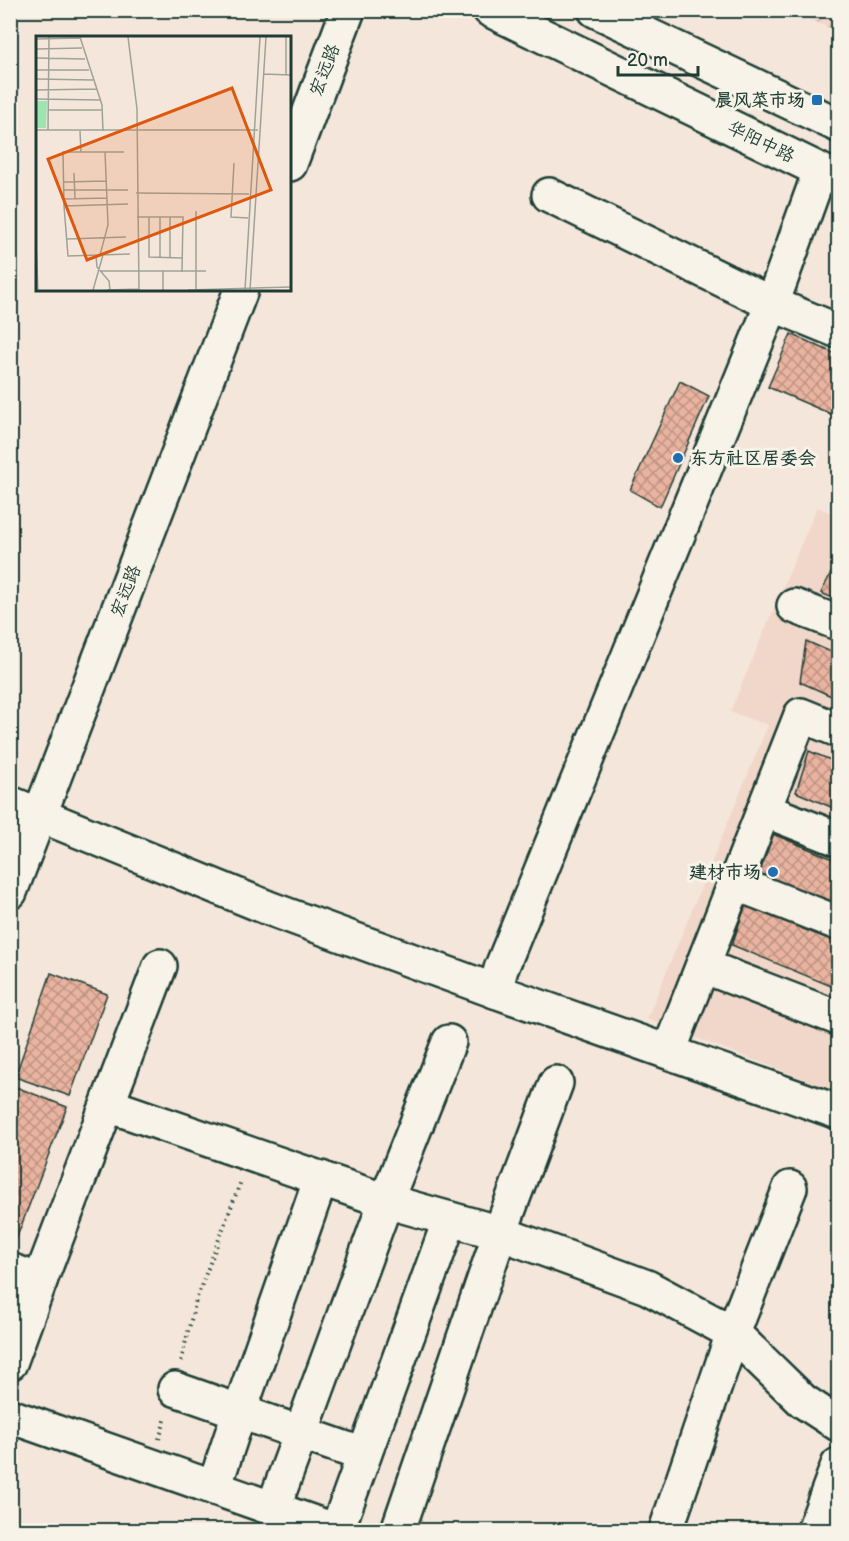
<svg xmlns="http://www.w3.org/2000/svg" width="849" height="1541" font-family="'Balsamiq Sans','LXGW WenKai TC',sans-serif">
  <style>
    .built { fill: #f1d7c9 }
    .industrial { fill: url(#industrial-furrows) }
    .building { fill: url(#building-cross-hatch); stroke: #1f3d34; stroke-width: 1.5 }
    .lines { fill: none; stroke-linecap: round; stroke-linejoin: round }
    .minor-casing { stroke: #1f3d34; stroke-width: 38 }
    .major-casing { stroke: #1f3d34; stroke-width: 38 }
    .path { stroke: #1f3d34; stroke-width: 4; stroke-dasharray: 1.5 4.5; stroke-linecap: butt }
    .minor { stroke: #f7f3e8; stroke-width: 33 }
    .major { stroke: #f7f3e8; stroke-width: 33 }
    .poi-dot { fill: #1f6fb2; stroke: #f7f3e8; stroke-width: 2 }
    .labels { text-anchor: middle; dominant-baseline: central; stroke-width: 6; stroke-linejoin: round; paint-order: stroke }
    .street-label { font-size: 18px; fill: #1f3d34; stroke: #f7f3e8 }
    .poi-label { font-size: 18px; font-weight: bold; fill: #1f3d34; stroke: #f7f3e8; text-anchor: end }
    .inset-road { fill: none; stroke: #9fa298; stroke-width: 1.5 }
    .view { fill: #de580e; fill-opacity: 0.15; stroke: #de580e; stroke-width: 3 }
    .inset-edge { fill: none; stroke: #1f3d34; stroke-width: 3 }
  </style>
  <defs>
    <pattern id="industrial-furrows" width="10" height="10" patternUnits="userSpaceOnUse" patternTransform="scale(1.5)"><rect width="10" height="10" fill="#f1d7c9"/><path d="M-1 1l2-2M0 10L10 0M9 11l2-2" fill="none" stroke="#ceb9ad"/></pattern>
    <pattern id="building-cross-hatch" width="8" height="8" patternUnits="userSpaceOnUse" patternTransform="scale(1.5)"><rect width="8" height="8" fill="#eab3a0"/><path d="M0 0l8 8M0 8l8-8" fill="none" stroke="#bd9383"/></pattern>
  </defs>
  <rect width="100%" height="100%" fill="#f4e6da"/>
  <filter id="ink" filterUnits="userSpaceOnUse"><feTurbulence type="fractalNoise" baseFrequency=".0167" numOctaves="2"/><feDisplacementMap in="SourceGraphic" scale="12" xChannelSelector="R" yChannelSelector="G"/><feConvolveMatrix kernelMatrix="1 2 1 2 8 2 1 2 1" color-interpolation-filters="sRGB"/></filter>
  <g filter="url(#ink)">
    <path class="built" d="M817 507 838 516V1092L647 1019 768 725 730 712Z"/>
    <path class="industrial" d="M791 11H838V32Z"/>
    <g class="building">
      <path d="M791 334 838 355V417L768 387Z"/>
      <path d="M680 381 709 396 660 507 630 490Z"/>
      <path d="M835 565 838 567V600L821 593Z"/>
      <path d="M806 641 838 655V699L800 682Z"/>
      <path d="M809 751 838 763V810L796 792Z"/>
      <path d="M773 834 838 861V908L759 875Z"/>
      <path d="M746 904 838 943V989L732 945Z"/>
      <path d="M51 973 107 994 70 1096 15 1077Z"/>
      <path d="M16 1087 67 1107 13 1247 10 1246V1102Z"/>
    </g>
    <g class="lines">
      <g class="minor-casing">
        <g id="minor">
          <path d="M290 164 348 10"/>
          <path d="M549 195 772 304 838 331"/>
          <path d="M794 606 838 623"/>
          <path d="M10 803 271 909 495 991 838 1112"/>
          <path d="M764 810 838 839"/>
          <path d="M735 883 838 923"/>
          <path d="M10 892 241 290"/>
          <path d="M703 966 838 1018"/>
          <path d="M495 991 501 969 772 304 820 171"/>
          <path d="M669 1051 801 715 838 730"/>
          <path d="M108 1105 386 1201 500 1233 647 1287 733 1333 803 1401 838 1424"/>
          <path d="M10 1270 40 1281"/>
          <path d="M10 1363 40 1281 160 966"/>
          <path d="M175 1389 364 1455"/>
          <path d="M10 1416 334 1530"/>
          <path d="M214 1488 240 1410 321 1178"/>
          <path d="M273 1509 386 1201 449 1042"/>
          <path d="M337 1530 450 1219"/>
          <path d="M398 1530 500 1233 556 1083"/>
          <path d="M666 1530 733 1333 790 1188"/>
          <path d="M814 1530 838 1465"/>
        </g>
      </g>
      <g class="major-casing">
        <g id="major">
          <path d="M490 10 838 179"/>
          <path d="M595 10 838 125"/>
        </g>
      </g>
      <g class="path">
        <path d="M181 1361 196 1300 241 1181"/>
        <path d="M159 1439 166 1417"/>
      </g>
      <use href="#minor" class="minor"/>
      <use href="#major" class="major"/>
    </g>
  </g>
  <g class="poi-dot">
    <rect x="811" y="94" width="12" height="12" rx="3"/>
    <circle cx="678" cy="458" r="6"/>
    <circle cx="773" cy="872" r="6"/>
  </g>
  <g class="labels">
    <g class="street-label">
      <text transform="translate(325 70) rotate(-69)">宏远路</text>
      <text transform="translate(761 142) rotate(26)">华阳中路</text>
      <text transform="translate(126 591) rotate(-69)">宏远路</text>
    </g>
    <g class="poi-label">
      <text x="805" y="100">晨风菜市场</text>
      <text x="690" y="458" text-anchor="start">东方社区居委会</text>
      <text x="761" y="872">建材市场</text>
    </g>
  </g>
  <g transform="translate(36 36)">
    <rect width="255" height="255" fill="#f4e6da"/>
    <path d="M0 65H11L10 92H0Z" fill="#9fe4b0"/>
    <path class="inset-road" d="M44 1 66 69 67 95M92 1 101 73 103 254M0 3 44 2M0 13 46 12M0 22 49 23M0 34H53M228 38 255 39M250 39V1M0 43 57 44M0 54 61 53M0 63 65 64M12 74H66M0 94H222M12 94 13 1M44 95 45 116M88 116H27L28 170 32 220 94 218M198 127 195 181 212 182M38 137 39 163M28 146 70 145M28 154H92M100 157 213 158M28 163 71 162M28 170 92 168M101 181H147L146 236M113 181V221L146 222M134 181V222M31 203 90 201M0 206 2 254M64 219 72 189 69 116M60 220 61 231 73 245 74 254M124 222V181M65 235H170M127 235V254M57 254 67 219M71 254 103 253M152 254 255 251M160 254V175M209 254 224 1M214 254 230 1"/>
    <path class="view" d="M196 52 235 154 51 224 12 123Z"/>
    <rect width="255" height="255" class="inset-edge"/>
  </g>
  <rect width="849" height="1541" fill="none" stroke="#f7f3e8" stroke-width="36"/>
  <rect x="18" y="18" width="813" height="1505" fill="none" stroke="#1f3d34" stroke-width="2" filter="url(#ink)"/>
  <path d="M618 66v9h80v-9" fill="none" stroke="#1f3d34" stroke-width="3"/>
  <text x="627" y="66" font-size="18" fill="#1f3d34" stroke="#f7f3e8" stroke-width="4.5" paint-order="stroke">20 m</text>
</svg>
